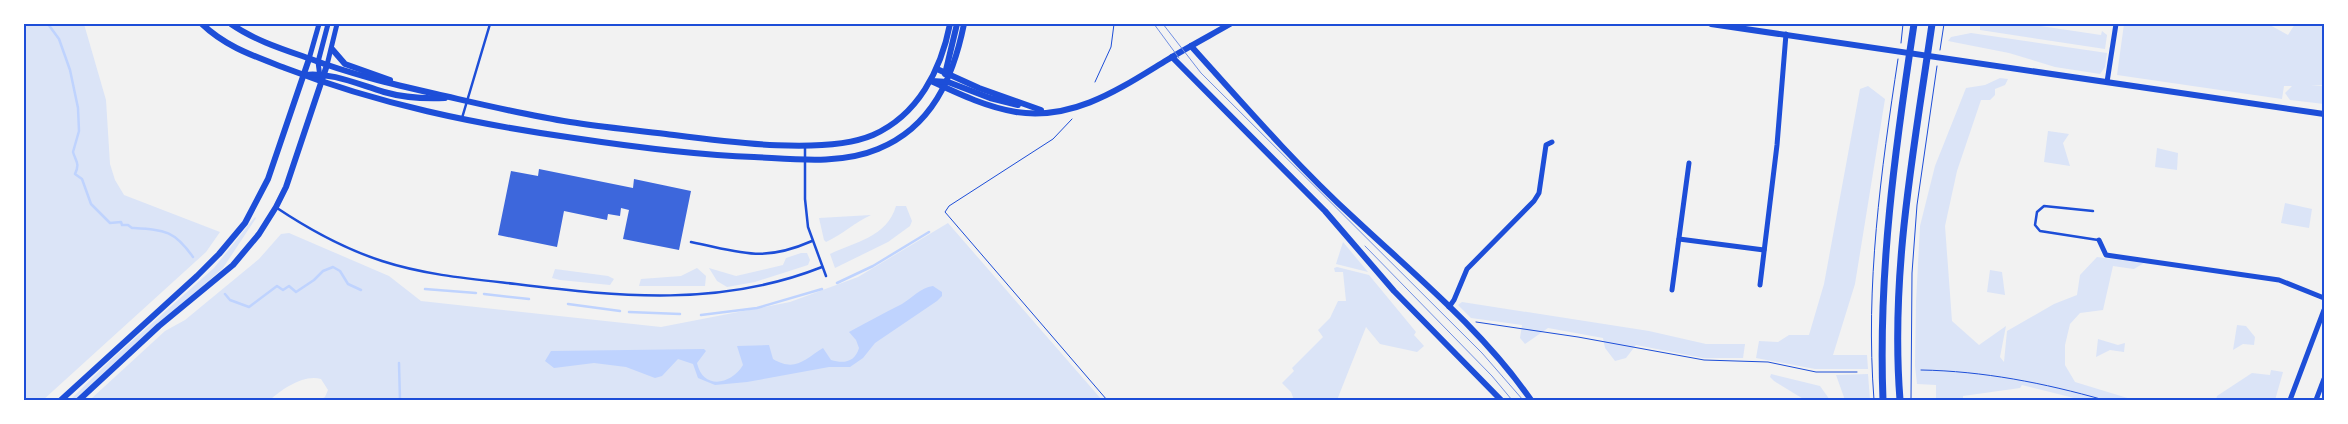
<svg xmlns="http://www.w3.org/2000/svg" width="2348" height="424" font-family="'Nunito Sans',sans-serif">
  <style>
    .green { fill: #dbe4f7 }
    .water { fill: #bfd3fe }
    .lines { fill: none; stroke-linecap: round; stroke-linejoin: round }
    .stream { stroke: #bfd3fe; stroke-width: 2.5 }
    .building { fill: #3d67dc }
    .path { stroke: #1d4ed8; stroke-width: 1 }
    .service { stroke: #1d4ed8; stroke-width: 2.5 }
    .minor { stroke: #1d4ed8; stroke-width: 5 }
    .tertiary { stroke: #1d4ed8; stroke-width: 6 }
    .secondary { stroke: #1d4ed8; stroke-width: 7 }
    .tram { stroke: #7290e2; stroke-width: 1 }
    .neatline { fill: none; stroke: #1d4ed8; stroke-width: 2 }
  </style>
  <rect width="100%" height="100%" fill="#f2f2f2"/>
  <g class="green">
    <path d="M24 24H84L106 100 110 164 115 180 124 195 220 232 206 252 43 400H24Z"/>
    <path d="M1980 24H2027L2101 35 2102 31 2107 35 2105 49 1980 30Z"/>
    <path d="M2124 24H2268L2288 35 2295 24H2324V85L2311 86H2324V104L2290 100 2285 93 2292 86H2284L2282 99 2117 75Z"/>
    <path d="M1971 33 2107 53 2105 67 2100 74 2055 67 2009 53 1948 41 1951 37Z"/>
    <path d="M2000 78 2008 79 2005 85 1995 89V95L1990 100H1981L1957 171 1945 226 1952 321 1979 345 2006 326 2000 357 2004 362 2007 331 2054 304 2077 295 2080 275 2097 257 2144 263 2134 269 2113 266 2103 310 2080 313 2070 324 2065 345V365L2075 382 2134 400H2074V398L2022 385 2020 388 1963 396V400H1936V385L1917 384 1915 366 1916 302 1920 226 1935 166 1966 88 1985 85Z"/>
    <path d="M1868 86 1885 99 1855 284 1833 355H1867L1868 369H1815L1756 358 1759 341 1778 342 1789 335H1809L1824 284 1860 89Z"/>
    <path d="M2048 131 2069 134 2063 143 2070 166 2044 162Z"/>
    <path d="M2157 148 2178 153 2177 170 2155 167Z"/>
    <path d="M2285 203 2312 209 2309 228 2281 223Z"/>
    <path d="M896 206H906L912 221 910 226 888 242 835 268 830 254C855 242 887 237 896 206Z"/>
    <path d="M871 215C855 222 842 235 826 242L824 240 819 218Z"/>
    <path d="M255 217 256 218 223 268 75 400H70L111 360 214 268Z"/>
    <path d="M948 223 1102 400H319L325 397 328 390 321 379C304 374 282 389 270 400H93L92 398 165 331 185 320 259 259 281 234 289 233 389 276 421 301 661 327 790 302 858 277Z"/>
    <path d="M1343 242 1368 272 1336 264Z"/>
    <path d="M801 253H807L810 260 808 265 755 282 727 287 717 281 709 268 736 276 783 265 786 258Z"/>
    <path d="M1337 267 1369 275 1416 332 1414 335 1424 346 1417 352 1380 344 1366 327 1337 400H1294L1291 392 1282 383 1294 371 1292 368 1323 337 1318 330 1330 318 1338 301H1346L1343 272H1335L1334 268Z"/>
    <path d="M697 268 706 276 705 286H639L641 279 681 276Z"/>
    <path d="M555 269 608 276 614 279 610 285 560 280 552 278Z"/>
    <path d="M1990 270 2002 272 2005 295 1987 292Z"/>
    <path d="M1462 302 1649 331 1706 344H1745L1743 358H1703L1636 345 1626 358 1615 361 1605 348 1603 338 1548 328 1525 344 1520 338 1522 325 1471 318 1458 305Z"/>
    <path d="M2237 325 2246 326 2255 337 2254 345 2243 344 2233 350Z"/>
    <path d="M2098 339 2118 345 2125 343 2124 352 2110 350 2096 357Z"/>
    <path d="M2271 370 2283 372 2275 400H2216L2217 396 2252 373 2270 375Z"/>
    <path d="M1771 374 1820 386 1830 400H1805L1774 381 1770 377Z"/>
    <path d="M1868 374 1870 400H1845L1836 375Z"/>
  </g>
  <path class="water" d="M933 286 942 292V296L937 301 875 343 863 358 850 367H829L747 382 715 385 698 378 693 364 678 359 662 376 655 378 626 367 594 363 554 368 545 361 551 351 704 349 706 351 697 363C703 390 731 385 743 365L737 346 769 345 773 359C795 372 804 360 823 348L831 360C844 364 855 362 859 348L856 340 849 332C867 322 884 313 902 304 912 298 920 288 933 286Z"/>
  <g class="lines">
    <g class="stream">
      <path d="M48 24 59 39 70 70 78 108 79 131 73 152C76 162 80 163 75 174L82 179 91 204 110 223 121 222 122 225H128L132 228C165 230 174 230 193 257"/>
      <path d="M837 283 873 266 929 232"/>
      <path d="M425 289 476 293"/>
      <path d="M225 294 230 300 249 307 277 286 283 290 289 286 296 292 314 280 323 271 333 267 340 271 348 284 361 290"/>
      <path d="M484 294 529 299"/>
      <path d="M568 304 620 311"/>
      <path d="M629 312 680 314"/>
      <path d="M701 315 757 308 822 289"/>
      <path d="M399 363 400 400"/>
    </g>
  </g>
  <path class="building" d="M539 169 633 188 634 179 691 191 679 250 623 239 629 210 621 208 620 216 608 214 607 220 564 211 557 247 498 235 511 171 538 176Z"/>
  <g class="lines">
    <g class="path">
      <path d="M1901 43 1903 24"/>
      <path d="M1940 50 1944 24"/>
      <path d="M1095 82 1111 47 1114 24"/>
      <path d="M1072 119 1053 139 949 206 945 212 1107 400"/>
      <path d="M1476 322 1578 337 1704 360 1768 362 1816 372H1857"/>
      <path d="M1921 370C1983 371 2044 383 2104 400"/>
      <path d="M1874 400C1865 286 1881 171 1898 59"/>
      <path d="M1911 400 1912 273 1917 205 1937 66"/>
    </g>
    <g class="service">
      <path d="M462 118 490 24"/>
      <path d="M805 147V199L808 227 826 276"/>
      <path d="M277 208C310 230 345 249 382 261 425 275 471 279 516 284 620 297 721 307 822 267"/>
      <path d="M2093 211 2044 206 2037 212 2035 225 2040 231 2098 240"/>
      <path d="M691 242C741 252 762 263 812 241"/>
    </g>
    <g class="minor">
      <path d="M309 59 319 24"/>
      <path d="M327 65 337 24"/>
      <path d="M320 77 318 62 328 24"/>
      <path d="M2107 82 2116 24"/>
      <path d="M1679 239 1764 250"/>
      <path d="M2099 240 2106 255 2279 280 2324 298"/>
      <path d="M1760 285 1777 145 1786 34"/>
      <path d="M1672 290 1689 163"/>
      <path d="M1449 307 1454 300 1467 269 1534 201 1539 193 1546 145 1552 142"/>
      <path d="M2290 400 2324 310"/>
      <path d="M2316 400 2324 379"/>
    </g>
    <g class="tertiary">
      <path d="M202 24C226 47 254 56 285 68 378 104 475 124 574 138 634 147 693 155 754 157 794 159 840 165 878 149 932 127 953 78 964 24"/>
      <path d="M231 24C254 40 282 49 308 58 350 74 392 84 436 94 480 104 525 115 570 122 601 127 634 130 666 134 720 141 824 156 873 135 918 115 941 70 950 24"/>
      <path d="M1711 24 2324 114"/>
      <path d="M1191 46C1244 105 1296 165 1355 219 1416 276 1483 331 1531 400"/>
      <path d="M332 49 345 64 390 80"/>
      <path d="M1172 57 1325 211 1394 291 1501 400"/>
      <path d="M937 69 979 88 1041 110"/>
      <path d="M945 74 957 24"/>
      <path d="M304 75C332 72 357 84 384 92 405 98 424 99 445 98"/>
      <path d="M931 81C959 94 986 107 1016 112 1074 121 1121 88 1167 60 1188 47 1209 36 1230 24"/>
      <path d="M932 81 948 82 990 98 1018 105"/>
      <path d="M61 400 197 276 219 254 245 223 268 179 309 59"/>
      <path d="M79 400 159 326 233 265 259 234 276 207 286 187 327 65"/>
    </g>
    <g class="secondary">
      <path d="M1883 400C1878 273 1895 149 1914 24"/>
      <path d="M1900 400C1890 273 1914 149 1932 24"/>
    </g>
    <g class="tram">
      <path d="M1154 24 1179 58"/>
      <path d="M1163 24 1201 73 1482 353 1523 400"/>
      <path d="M1365 246 1492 376 1512 400"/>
    </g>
  </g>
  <rect width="2348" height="424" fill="none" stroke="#ffffff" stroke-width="50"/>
  <rect x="25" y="25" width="2298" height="374" class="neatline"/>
</svg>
